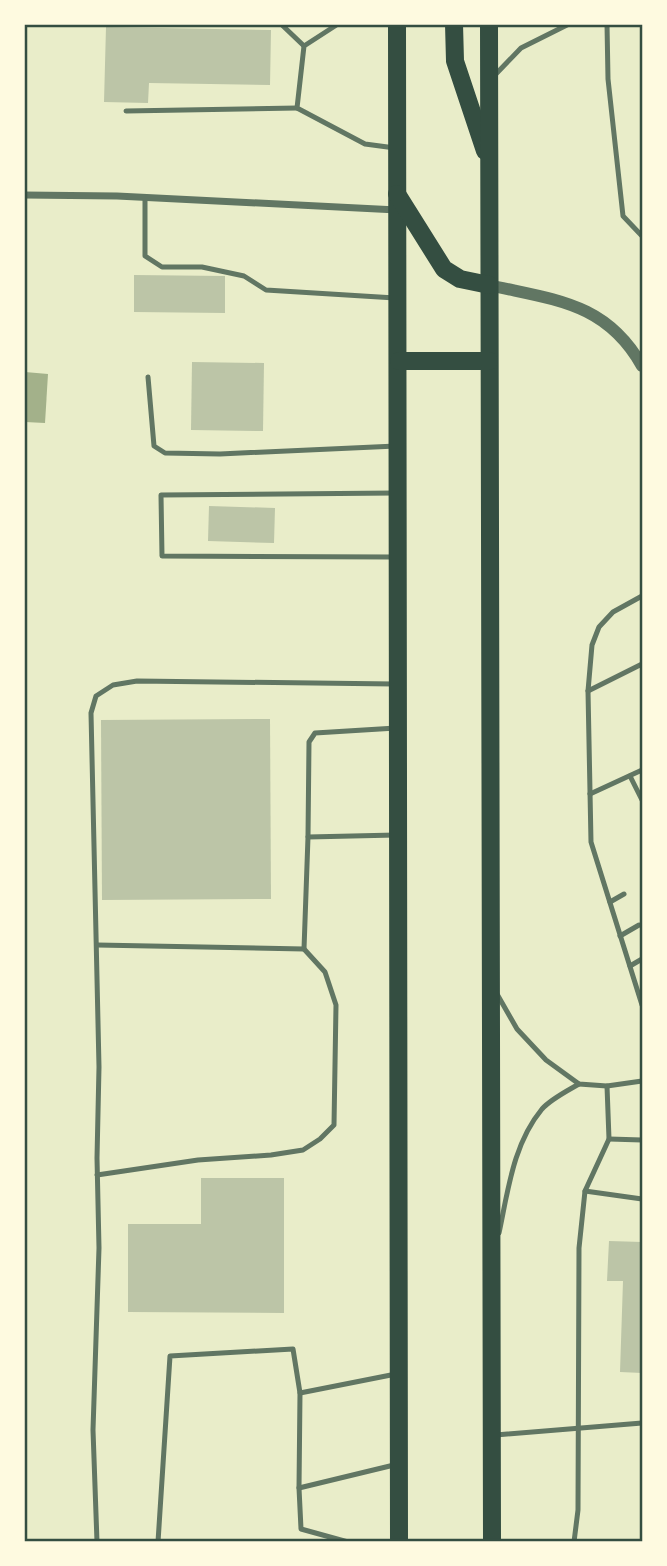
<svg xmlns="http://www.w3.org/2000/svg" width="667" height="1566" font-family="'DM Sans',sans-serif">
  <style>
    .water { fill: #a3b18a }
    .building { fill: #bcc5a7 }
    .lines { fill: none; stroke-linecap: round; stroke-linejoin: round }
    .service { stroke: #617663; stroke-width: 5 }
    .minor { stroke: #617663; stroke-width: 7 }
    .tertiary { stroke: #617663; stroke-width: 12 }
    .primary { stroke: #344e41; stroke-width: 18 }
    .neatline { fill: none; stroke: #344e41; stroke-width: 2.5 }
  </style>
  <rect width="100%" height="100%" fill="#e9edc9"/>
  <path class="water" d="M25 372 48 374 45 423 25 422Z"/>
  <g class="building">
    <path d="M106 27 271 30 270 85 149 83 148 103 104 102Z"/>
    <path d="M134 275 225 276V313L134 312Z"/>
    <path d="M192 362 264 363 263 431 191 430Z"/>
    <path d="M209 506 275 508 274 543 208 541Z"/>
    <path d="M270 719 271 899 102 900 101 720Z"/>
    <path d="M201 1178H284V1313L128 1312V1224H201Z"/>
    <path d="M609 1241 642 1242V1373L620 1372 623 1281H607Z"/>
  </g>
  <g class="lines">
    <g class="service">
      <path d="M281 24 304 46"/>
      <path d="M338 24 304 46 297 108 365 144 395 148"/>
      <path d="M607 24 608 79 623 216 642 236"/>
      <path d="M494 76 521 48 569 24"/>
      <path d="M126 111 297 108"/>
      <path d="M145 197V256L162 267H202L244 276 266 290 395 298"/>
      <path d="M148 377 154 446 165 453 220 454 396 446"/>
      <path d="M393 557 162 556 161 495 395 493"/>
      <path d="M642 596 613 612 599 627 592 645 588 691 591 842 642 1005"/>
      <path d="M588 691 642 664"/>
      <path d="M630 776 642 800"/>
      <path d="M590 794 642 770"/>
      <path d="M308 837 396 835"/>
      <path d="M610 902 624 894"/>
      <path d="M620 936 639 925"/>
      <path d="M97 945 304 949 308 837 309 742 315 733 396 728"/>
      <path d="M630 966 642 959"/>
      <path d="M497 994 517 1029 546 1060 579 1084 607 1086 642 1081"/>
      <path d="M609 1139 642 1140"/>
      <path d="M97 1175 198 1160 271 1155 303 1150 320 1139 334 1125 336 1005 325 972 304 949"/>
      <path d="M585 1191 642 1199"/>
      <path d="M499 1233C508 1191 513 1144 542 1109 551 1099 567 1091 579 1084"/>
      <path d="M300 1393 396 1374"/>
      <path d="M496 1435 642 1423"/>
      <path d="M299 1488 394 1465"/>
      <path d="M97 1542 93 1430 99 1248 97 1158 99 1067 91 713 96 696 113 685 137 681 394 684"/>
      <path d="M158 1542 170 1356 293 1349 300 1393 299 1488 301 1529 348 1542"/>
      <path d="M574 1542 578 1510 579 1248 585 1191 609 1139 607 1086"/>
    </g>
    <path class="minor" d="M24 195 117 196 397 210"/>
    <path class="tertiary" d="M489 285C554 300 606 302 642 366"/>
    <g class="primary">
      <path d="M397 24 399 1542"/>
      <path d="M454 24 455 61 485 151"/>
      <path d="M489 24 492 1542"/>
      <path d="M397 194 444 269 460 279 489 285"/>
      <path d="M399 361H489"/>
    </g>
  </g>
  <rect width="667" height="1566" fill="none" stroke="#fefae0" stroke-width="52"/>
  <rect x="26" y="26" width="615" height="1514" class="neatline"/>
</svg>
